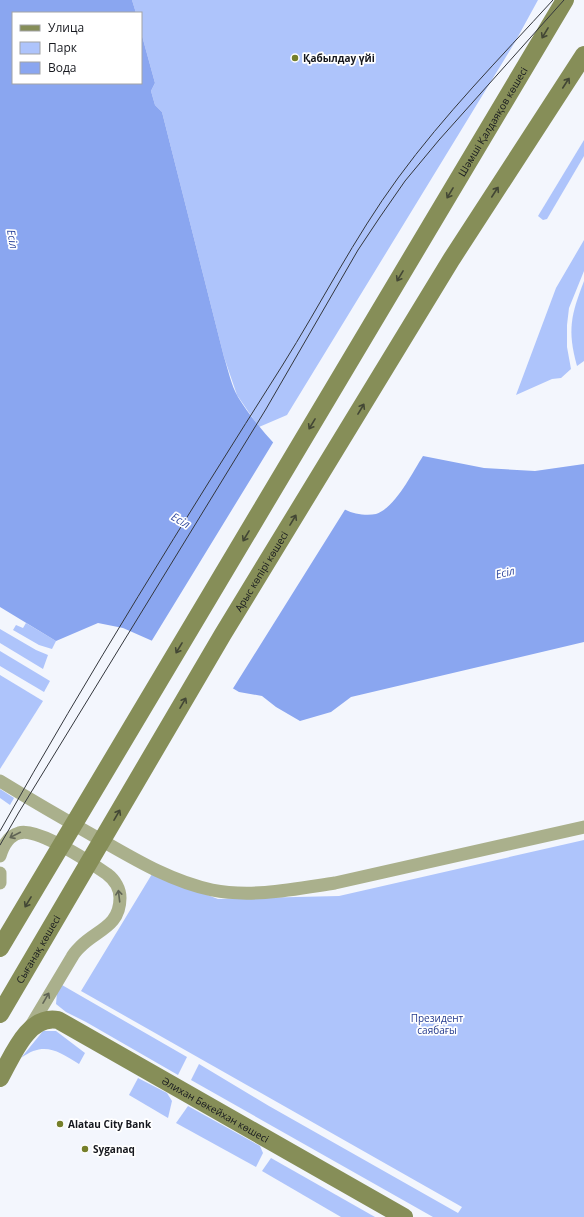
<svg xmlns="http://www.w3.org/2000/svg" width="584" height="1217" font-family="'Open Sans',sans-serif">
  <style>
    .green { fill: #aec4fb }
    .water { fill: #8aa6f0 }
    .pier { fill: #f3f6fd }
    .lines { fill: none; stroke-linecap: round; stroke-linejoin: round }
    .street { stroke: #aab08c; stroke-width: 13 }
    .secondary { stroke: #868e58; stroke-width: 18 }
    .tram { stroke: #33363c; stroke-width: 1 }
    .oneway { stroke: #434735 }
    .oneway2 { stroke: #606455 }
    .poi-dot { fill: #757f2a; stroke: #fff; stroke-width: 1.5 }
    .labels { text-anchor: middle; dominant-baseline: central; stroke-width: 3.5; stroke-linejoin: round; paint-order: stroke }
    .poi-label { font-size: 10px; font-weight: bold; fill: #16181e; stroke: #fff; text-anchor: start }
    .street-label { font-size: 10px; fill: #16181e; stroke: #fff }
    .park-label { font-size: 10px; fill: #243b8f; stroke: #fff }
    .water-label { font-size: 11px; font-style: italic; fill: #314a9f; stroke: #fff }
  </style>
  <rect width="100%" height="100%" fill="#f3f6fd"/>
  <g class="green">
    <path d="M132 0H538L515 42 287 415 259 427 237 395 224 357 162 112 155 105 151 91 155 83 141 32V13H136Z"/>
    <path d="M584 140V156L547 219 543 220 538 216Z"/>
    <path d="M584 240V271L569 308 567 325V347L571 369 561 378 552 379 516 395 556 288Z"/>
    <path d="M584 281V361L577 366C567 330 571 315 584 281Z"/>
    <path d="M26 623 56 641 52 649 39 645 13 630 16 625 23 628Z"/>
    <path d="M0 629 36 650 48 655 43 669 0 643Z"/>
    <path d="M0 651 50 681 44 692 0 666Z"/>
    <path d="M0 675 43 701 0 769Z"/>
    <path d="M0 789 14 798 10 805 0 798Z"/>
    <path d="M584 840V1217H433L191 1080 199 1064 269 1106 458 1213 462 1207 81 991 152 874 218 899 339 896Z"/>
    <path d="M62 985 187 1057 178 1075 86 1022 66 1012 56 1004 57 993Z"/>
    <path d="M43 1031H56L85 1053 79 1064C58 1051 44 1041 21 1058Z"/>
    <path d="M138 1078 167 1093 172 1101 168 1118 129 1095Z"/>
    <path d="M188 1106 260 1146 263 1153 256 1167 176 1123Z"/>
    <path d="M271 1158 375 1217H341L262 1171Z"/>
  </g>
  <path class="water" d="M0 0H132L136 13H13V83H141V32L155 83 151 91 155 105 162 112 224 357C228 369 231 385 238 397 255 425 279 449 302 473 315 487 328 503 346 510 353 514 367 516 376 514 396 507 412 473 423 456L484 468 535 471 584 464V642L351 697 331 712 300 721 276 707 262 696 239 692 157 643 123 628 98 623 56 641 0 607Z"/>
  <path class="pier" d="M274 441 328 497 346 508 232 690 151 642Z"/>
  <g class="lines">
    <g class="street">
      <path d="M0 781C31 800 62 818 94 836 131 857 169 881 212 890 252 898 295 889 335 883L584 827"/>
      <path d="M0 856C3 846 8 836 19 833 37 827 91 863 107 874 115 880 120 889 120 898 120 927 96 930 80 947 77 950 74 953 72 957L29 1029"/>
      <path d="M0 873V883"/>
    </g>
    <g class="secondary">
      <path id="s1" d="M0 948 565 0"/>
      <path id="s2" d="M0 1014 223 634 451 260 584 55"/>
      <path id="s3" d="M0 1078C12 1057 28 1014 58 1020L404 1217"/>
    </g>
    <g class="tram">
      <path d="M0 831C89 673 185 519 282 366 321 304 354 238 398 178 444 115 500 58 553 0"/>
      <path d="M0 845 19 812 266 409 358 250 380 217 405 181 439 140 564 0"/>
    </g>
  </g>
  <defs><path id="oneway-shaft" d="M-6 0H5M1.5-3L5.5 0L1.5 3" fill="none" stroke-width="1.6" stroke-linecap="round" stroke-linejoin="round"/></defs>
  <g class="oneway">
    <use href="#oneway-shaft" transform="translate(545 33) rotate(121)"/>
    <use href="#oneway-shaft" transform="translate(566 83) rotate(-57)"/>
    <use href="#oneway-shaft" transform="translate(495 192) rotate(-57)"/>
    <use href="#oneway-shaft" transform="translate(450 193) rotate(121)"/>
    <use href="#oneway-shaft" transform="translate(400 276) rotate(121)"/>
    <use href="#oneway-shaft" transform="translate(361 409) rotate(-59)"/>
    <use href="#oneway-shaft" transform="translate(312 424) rotate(121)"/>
    <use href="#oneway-shaft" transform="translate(293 520) rotate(-59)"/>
    <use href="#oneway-shaft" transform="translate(246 536) rotate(121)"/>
    <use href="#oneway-shaft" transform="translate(179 648) rotate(121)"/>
    <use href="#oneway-shaft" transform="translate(183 703) rotate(-60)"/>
    <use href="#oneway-shaft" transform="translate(117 815) rotate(-60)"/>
    <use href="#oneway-shaft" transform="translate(28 902) rotate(121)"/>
  </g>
  <g class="oneway2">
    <use href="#oneway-shaft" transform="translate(15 835) rotate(153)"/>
    <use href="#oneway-shaft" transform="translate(119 896) rotate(-97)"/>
    <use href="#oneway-shaft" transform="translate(46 998) rotate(-60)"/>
  </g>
  <g class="poi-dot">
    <circle cx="295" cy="58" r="4"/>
    <circle cx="60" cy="1124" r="4"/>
    <circle cx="85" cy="1149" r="4"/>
  </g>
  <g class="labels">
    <g class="poi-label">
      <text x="303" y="58">Қабылдау үйі</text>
      <text x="68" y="1124">Alatau City Bank</text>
      <text x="93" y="1149">Syganaq</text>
    </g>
    <g class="street-label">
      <text stroke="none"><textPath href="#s1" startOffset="962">Шәмші Қалдаяқов көшесі</textPath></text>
      <text stroke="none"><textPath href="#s2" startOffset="514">Арыс көпірі көшесі</textPath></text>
      <text stroke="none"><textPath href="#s2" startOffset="75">Сығанақ көшесі</textPath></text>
      <text stroke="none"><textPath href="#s3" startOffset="269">Әлихан Бөкейхан көшесі</textPath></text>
    </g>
    <g class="park-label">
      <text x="437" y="1018">Президент<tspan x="437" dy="12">саябағы</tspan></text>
    </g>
    <g class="water-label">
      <text transform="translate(13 239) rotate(81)">Есіл</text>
      <text transform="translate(181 520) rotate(30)">Есіл</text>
      <text transform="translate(505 572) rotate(-12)">Есіл</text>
    </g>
  </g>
  <rect x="12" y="12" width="130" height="72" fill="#ffffff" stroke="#a2a3a5"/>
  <rect x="20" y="25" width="20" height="6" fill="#868e58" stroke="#a2a3a5"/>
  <text x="48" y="32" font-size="12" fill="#16181e">Улица</text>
  <rect x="20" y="42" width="20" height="12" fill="#aec4fb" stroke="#a2a3a5"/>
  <text x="48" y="52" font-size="12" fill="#16181e">Парк</text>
  <rect x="20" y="62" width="20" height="12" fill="#8aa6f0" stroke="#a2a3a5"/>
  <text x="48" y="72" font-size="12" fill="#16181e">Вода</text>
</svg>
